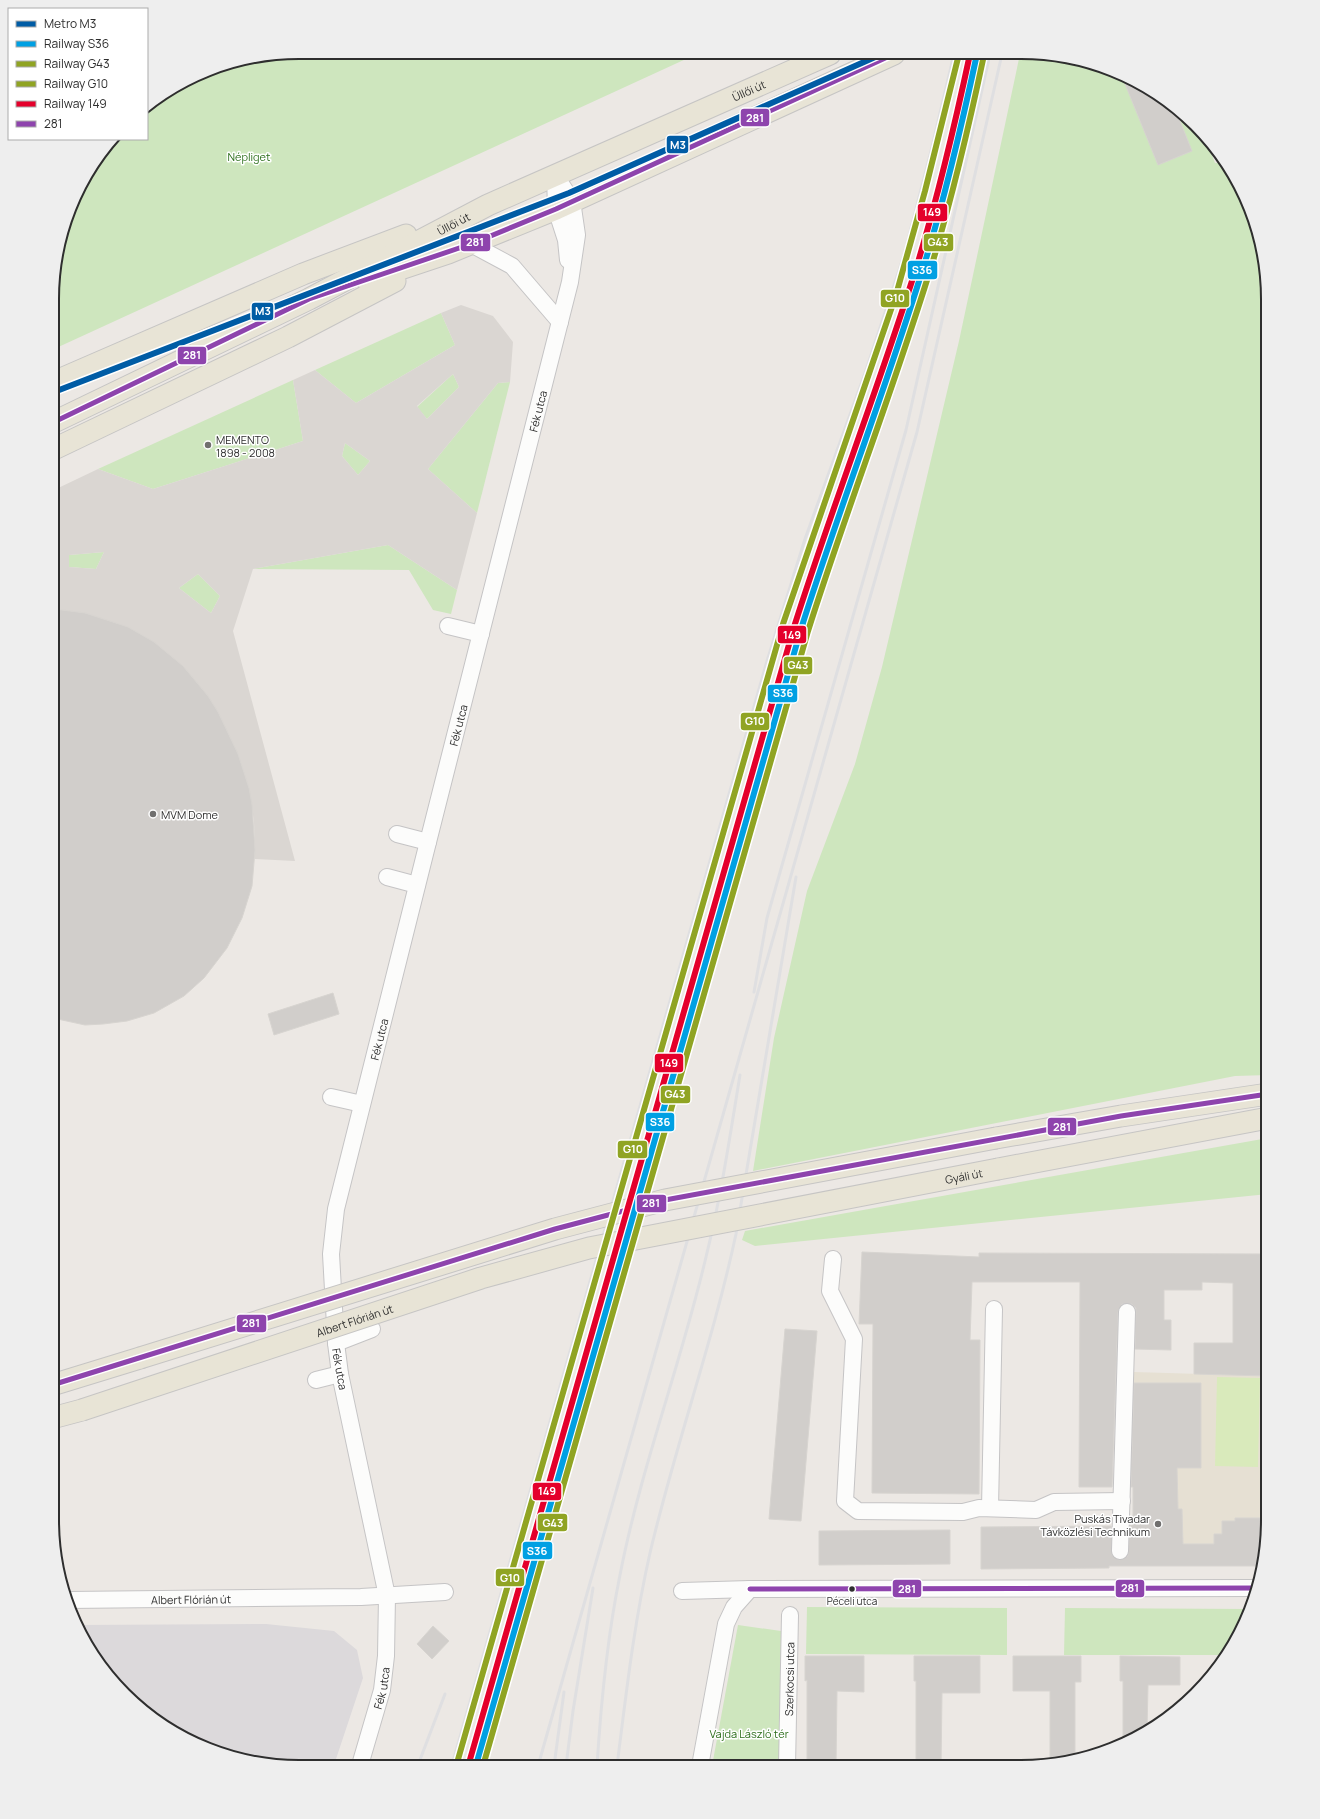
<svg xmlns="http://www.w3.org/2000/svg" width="1320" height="1819" font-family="Manrope,sans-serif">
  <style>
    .industrial { fill: #dcd9db }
    .education { fill: #e6e0d3 }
    .green { fill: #cee6be }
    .pitch { fill: #d9eabb }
    .plaza { fill: #dad6d2; fill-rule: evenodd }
    .building { fill: #d1cecb; stroke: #d7d4d0 }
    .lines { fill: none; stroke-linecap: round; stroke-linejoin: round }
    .minor-casing { stroke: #c5c4c5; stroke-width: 18 }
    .major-casing { stroke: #c6c5c4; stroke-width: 23 }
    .minor { stroke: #fcfcfb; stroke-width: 16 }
    .major { stroke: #e8e4d6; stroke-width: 21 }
    .rail { stroke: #dfdfe1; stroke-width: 3 }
    .major-bridge-casing { stroke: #c6c5c4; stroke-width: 23; stroke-linecap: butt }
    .major-bridge { stroke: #e8e4d6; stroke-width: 21 }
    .bus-1-casing { stroke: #fff; stroke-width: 8 }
    .bus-1 { stroke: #8e44ad; stroke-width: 5 }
    .rail-1-casing { stroke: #fff; stroke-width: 9 }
    .rail-2-casing { stroke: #fff; stroke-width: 9 }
    .rail-3-casing { stroke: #fff; stroke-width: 9 }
    .rail-4-casing { stroke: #fff; stroke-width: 9 }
    .rail-1 { stroke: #00a0e3; stroke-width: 6 }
    .rail-2 { stroke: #90a423; stroke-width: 6 }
    .rail-3 { stroke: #90a423; stroke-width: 6 }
    .rail-4 { stroke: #e4002b; stroke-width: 6 }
    .metro-1-casing { stroke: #fff; stroke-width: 9 }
    .metro-1 { stroke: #005ca5; stroke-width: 6 }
    .poi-dot { fill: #706f6e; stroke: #fff; stroke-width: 1.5 }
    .bus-dot { fill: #2e2e2e; stroke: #fff; stroke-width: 1.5 }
    .labels { text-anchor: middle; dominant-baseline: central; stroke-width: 3; stroke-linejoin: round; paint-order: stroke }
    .bus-label { font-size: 10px; fill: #2e2e2e; stroke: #fff }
    .street-label { font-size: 11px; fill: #2e2e2e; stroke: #fff }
    .park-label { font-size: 11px; fill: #2c6e1b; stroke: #fff }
    .poi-label { font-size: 11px; fill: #2e2e2e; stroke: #fff; text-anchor: start }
    .rim { fill: none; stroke: #2e2e2e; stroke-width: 2 }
    .line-badge { stroke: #fff; stroke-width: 1.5 }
    .badge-label { font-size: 11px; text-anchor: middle; font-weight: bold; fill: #fff }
  </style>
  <rect width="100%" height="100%" fill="#ece8e4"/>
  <path class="industrial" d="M266 1624 334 1631 357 1650 363 1678 334 1765H269L162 1725 113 1683 76 1625Z"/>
  <path class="education" d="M1134 1372 1268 1376 1267 1536 1261 1566H1133Z"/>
  <g class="green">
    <path d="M299 52 699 53 54 349V267L85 176 115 139H147V107L220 65Z"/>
    <path d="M1020 54H1053L1115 71 1171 103 1205 137 1215 163 1225 162 1243 190 1263 251 1268 299V1075L1235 1076 753 1171 774 1038 807 891 855 764 882 667 959 341Z"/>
    <path d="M441 313 455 345 356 403 315 370Z"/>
    <path d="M453 374 459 387 427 419 417 407Z"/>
    <path d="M293 380 303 441 153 489 98 469Z"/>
    <path d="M510 382 477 513 428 469 498 383Z"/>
    <path d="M345 443 370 461 358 475 342 456Z"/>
    <path d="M388 545 457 590 451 614 433 610 409 570 253 569Z"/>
    <path d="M104 552 96 569 69 567V555Z"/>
    <path d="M198 574 220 596 211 613 179 588Z"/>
    <path d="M1268 1138V1194L755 1246 742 1240 745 1231Z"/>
    <path d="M807 1607 1007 1608V1655L806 1654Z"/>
    <path d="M1065 1608 1250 1609 1227 1655H1064Z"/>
    <path d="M738 1625 781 1631 779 1766H712Z"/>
  </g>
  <path class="pitch" d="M1217 1377 1260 1378 1258 1467 1215 1466Z"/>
  <path class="plaza" d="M461 305 493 316 513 342 510 382 498 383 428 469 477 513 457 590 388 545 253 569 233 631 295 861 255 859 254 822 249 788 238 754 218 712 208 696 183 666 154 642 142 635 128 627 85 613 54 609V490L98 469 153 489 303 441 293 380 315 370 356 403 455 345 441 313ZM453 374 459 387 427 419 417 406ZM345 443 370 461 358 475 342 456ZM104 552 96 569 69 567V555ZM198 574 220 596 211 613 179 588Z"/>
  <g class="building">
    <path d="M1121 74 1174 106 1192 151 1158 165Z"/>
    <path d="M54 609 85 613 128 627 154 642 183 666 208 696 218 712 238 754 249 788 252 805 255 850 252 886 242 918 227 948 204 978 184 996 154 1013 127 1021 103 1024 85 1025 53 1018Z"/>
    <path d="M333 993 339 1014 274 1035 268 1014Z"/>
    <path d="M862 1252 979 1257V1253L1268 1254V1376L1194 1374V1343H1233V1283L1202 1282V1290H1164V1320H1171V1350L1135 1349 1136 1308 1132 1304H1122L1118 1312 1112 1487H1079L1080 1282H972L970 1340H980L979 1494 872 1493 873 1324H859Z"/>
    <path d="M785 1329 817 1331 801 1521 769 1519Z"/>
    <path d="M1134 1383H1201V1468H1177L1178 1509H1182L1183 1544H1214V1534H1222V1521H1235V1518H1267V1536L1261 1566H1109V1568L981 1569V1527L1111 1526 1112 1555 1119 1560 1128 1556 1130 1525H1133V1487H1131Z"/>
    <path d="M950 1530V1564L819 1565V1531Z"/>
    <path d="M433 1626 449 1641 432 1659 417 1644Z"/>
    <path d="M805 1656H864V1692L837 1691 836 1766H807V1680L805 1681Z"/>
    <path d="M914 1656H980V1693H942L941 1767H916V1681H914Z"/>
    <path d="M1013 1656H1081V1682H1075V1760L1050 1763V1691H1013Z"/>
    <path d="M1120 1656 1180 1657V1685H1148L1147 1730 1130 1742 1123 1744V1681H1120Z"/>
  </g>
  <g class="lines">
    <g class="minor-casing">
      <g id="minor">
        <path d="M555 175 556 209 566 240 568 260"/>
        <path d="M471 244 512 266 560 322"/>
        <path d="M448 626 481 634"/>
        <path d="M397 834 428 842"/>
        <path d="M387 877 417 885"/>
        <path d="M331 1097 362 1104"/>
        <path d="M833 1259 830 1291 854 1339 845 1501 858 1511 963 1512 979 1508 1036 1510 1054 1502 1122 1501"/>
        <path d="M336 1343 372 1329"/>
        <path d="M316 1380 340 1374"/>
        <path d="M990 1508 994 1309"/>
        <path d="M1120 1551 1127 1312"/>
        <path d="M682 1591 750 1589 1257 1588"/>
        <path id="s1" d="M68 1600 361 1597 445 1592"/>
        <path id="s2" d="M360 1765 382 1690 386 1656 387 1596 340 1374 336 1343 331 1254 336 1209 428 842 570 282 577 235 572 201 555 175"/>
        <path d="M700 1766 726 1624 734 1607 750 1589"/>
        <path id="s3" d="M787 1766 790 1615"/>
      </g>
    </g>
    <g class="major-casing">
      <g id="major">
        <path d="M367 280 448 253 556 209 894 54"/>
        <path d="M54 382 303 274 406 235"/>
        <path id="s4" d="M54 422 309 299 488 205 830 54"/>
        <path d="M54 449 288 337 395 281"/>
        <path d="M996 1138 1121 1116 1268 1094"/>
        <path d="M998 1169 1268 1118"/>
        <path d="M52 1385 140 1358"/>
        <path d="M52 1418 82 1410"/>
      </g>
    </g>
    <use href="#minor" class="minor"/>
    <use href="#major" class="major"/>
    <g class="rail">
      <path d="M754 992 767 918 906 430 990 54"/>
      <path d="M418 1765 445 1694"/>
      <path d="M452 1765 767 661 805 539 865 373 904 255 931 151 954 54"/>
      <path d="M538 1766 917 432 1002 54"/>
      <path d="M554 1766 564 1692"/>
      <path d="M566 1766 573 1711 593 1588"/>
      <path d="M597 1766C601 1702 607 1638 620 1575 641 1467 681 1364 706 1257 721 1197 730 1136 740 1075"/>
      <path d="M617 1766C626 1695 634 1623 650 1553 675 1446 713 1342 736 1234L796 877"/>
    </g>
    <g class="major-bridge-casing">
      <g id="major-bridge">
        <path d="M140 1358 555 1229 665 1200 996 1138"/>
        <path id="s5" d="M82 1410 481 1278 589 1248 998 1169"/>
      </g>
    </g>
    <use href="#major-bridge" class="major-bridge"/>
    <g class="bus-1-casing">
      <g id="bus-1">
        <path d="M54 422 309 299 471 244 556 209 894 54"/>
        <path d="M52 1385 555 1229 665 1200 1121 1116 1268 1094"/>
        <path d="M750 1589 1257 1588"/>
      </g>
    </g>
    <use href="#bus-1" class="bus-1"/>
    <g class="rail-1-casing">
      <path id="rail-1" d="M476 1765 801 629C840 506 887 386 925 262 946 194 962 124 977 54"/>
    </g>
    <g class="rail-2-casing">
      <path id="rail-2" d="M483 1766 808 631C847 508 894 388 932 264 953 195 969 126 984 55"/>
    </g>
    <g class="rail-3-casing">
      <path id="rail-3" d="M457 1763 783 624 896 295 925 191 959 54"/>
    </g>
    <g class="rail-4-casing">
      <path id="rail-4" d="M469 1763 794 627C833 504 880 384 918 262 939 193 955 124 970 54"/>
    </g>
    <use href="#rail-1" class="rail-1"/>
    <use href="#rail-2" class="rail-2"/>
    <use href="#rail-3" class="rail-3"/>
    <use href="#rail-4" class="rail-4"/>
    <g class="metro-1-casing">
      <path id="metro-1" d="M54 392 569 193 882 54"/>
    </g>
    <use href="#metro-1" class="metro-1"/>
  </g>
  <g class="poi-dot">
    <circle cx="208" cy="445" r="4"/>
    <circle cx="153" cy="814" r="4"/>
    <circle cx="1158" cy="1524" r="4"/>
  </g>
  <circle class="bus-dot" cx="852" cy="1589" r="3.5"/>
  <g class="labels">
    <g class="bus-label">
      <text x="852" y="1601">Péceli utca</text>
    </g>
    <g class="street-label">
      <text stroke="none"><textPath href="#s4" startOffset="770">Üllői út</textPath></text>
      <text stroke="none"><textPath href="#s4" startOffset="446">Üllői út</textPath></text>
      <text stroke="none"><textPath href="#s2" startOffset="1388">Fék utca</textPath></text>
      <text stroke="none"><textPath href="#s2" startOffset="1064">Fék utca</textPath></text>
      <text stroke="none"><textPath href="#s2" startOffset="740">Fék utca</textPath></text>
      <text stroke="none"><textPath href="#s5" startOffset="914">Gyáli út</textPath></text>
      <text stroke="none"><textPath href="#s5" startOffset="287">Albert Flórián út</textPath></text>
      <text transform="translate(340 1369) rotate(80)">Fék utca</text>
      <text stroke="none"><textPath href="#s1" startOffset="123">Albert Flórián út</textPath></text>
      <text stroke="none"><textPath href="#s3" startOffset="87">Szerkocsi utca</textPath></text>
      <text stroke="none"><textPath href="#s2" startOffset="80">Fék utca</textPath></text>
    </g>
    <g class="park-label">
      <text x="249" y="156">Népliget</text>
      <text x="749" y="1733">Vajda László tér</text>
    </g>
    <g class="poi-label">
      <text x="216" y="439">MEMENTO<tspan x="216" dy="13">1898 - 2008</tspan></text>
      <text x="161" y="814">MVM Dome</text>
      <text x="1150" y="1518" text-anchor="end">Puskás Tivadar<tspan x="1150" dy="13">Távközlési Technikum</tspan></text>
    </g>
  </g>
  <path d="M0 0H1320V1819H0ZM299 59H1021A240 240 0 0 1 1261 299V1520A240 240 0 0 1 1021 1760H299A240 240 0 0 1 59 1520V299A240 240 0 0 1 299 59Z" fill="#eee" fill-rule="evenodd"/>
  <path class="rim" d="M299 59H1021A240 240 0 0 1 1261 299V1520A240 240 0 0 1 1021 1760H299A240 240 0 0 1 59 1520V299A240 240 0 0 1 299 59Z"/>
  <g class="line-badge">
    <rect x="740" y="108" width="30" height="19" rx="4" fill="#8e44ad"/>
    <rect x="666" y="135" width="23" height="19" rx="4" fill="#005ca5"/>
    <rect x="917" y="203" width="31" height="19" rx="4" fill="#e4002b"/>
    <rect x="460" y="233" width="31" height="19" rx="4" fill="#8e44ad"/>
    <rect x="923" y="233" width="31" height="19" rx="4" fill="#90a423"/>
    <rect x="907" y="260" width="31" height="20" rx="4" fill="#00a0e3"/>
    <rect x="880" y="289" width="30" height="19" rx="4" fill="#90a423"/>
    <rect x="251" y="302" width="23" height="19" rx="4" fill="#005ca5"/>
    <rect x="177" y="346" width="30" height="19" rx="4" fill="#8e44ad"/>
    <rect x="777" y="625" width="30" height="19" rx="4" fill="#e4002b"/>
    <rect x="783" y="656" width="30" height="19" rx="4" fill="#90a423"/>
    <rect x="767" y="684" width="31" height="19" rx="4" fill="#00a0e3"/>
    <rect x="740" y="712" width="30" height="19" rx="4" fill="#90a423"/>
    <rect x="654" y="1053" width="30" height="20" rx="4" fill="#e4002b"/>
    <rect x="660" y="1085" width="31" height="19" rx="4" fill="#90a423"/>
    <rect x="645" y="1112" width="30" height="20" rx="4" fill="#00a0e3"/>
    <rect x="1047" y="1117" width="30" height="19" rx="4" fill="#8e44ad"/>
    <rect x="617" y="1140" width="31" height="19" rx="4" fill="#90a423"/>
    <rect x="636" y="1194" width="31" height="19" rx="4" fill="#8e44ad"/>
    <rect x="236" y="1314" width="31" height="19" rx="4" fill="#8e44ad"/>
    <rect x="532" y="1482" width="30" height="19" rx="4" fill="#e4002b"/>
    <rect x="537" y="1513" width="31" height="19" rx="4" fill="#90a423"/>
    <rect x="522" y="1541" width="31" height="19" rx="4" fill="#00a0e3"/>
    <rect x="495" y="1568" width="30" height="19" rx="4" fill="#90a423"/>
    <rect x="1115" y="1579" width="30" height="19" rx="4" fill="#8e44ad"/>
    <rect x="892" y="1579" width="30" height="19" rx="4" fill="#8e44ad"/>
  </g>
  <g class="badge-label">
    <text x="755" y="122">281</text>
    <text x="678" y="149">M3</text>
    <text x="932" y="216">149</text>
    <text x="475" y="246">281</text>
    <text x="938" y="246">G43</text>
    <text x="922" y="274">S36</text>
    <text x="895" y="302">G10</text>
    <text x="263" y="315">M3</text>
    <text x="192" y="359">281</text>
    <text x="792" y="639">149</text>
    <text x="798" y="669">G43</text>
    <text x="783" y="697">S36</text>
    <text x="755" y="725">G10</text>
    <text x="669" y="1067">149</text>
    <text x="675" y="1098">G43</text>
    <text x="660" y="1126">S36</text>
    <text x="1062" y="1131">281</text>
    <text x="633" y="1153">G10</text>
    <text x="651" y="1207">281</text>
    <text x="251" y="1327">281</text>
    <text x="547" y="1495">149</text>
    <text x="553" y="1527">G43</text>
    <text x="537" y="1555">S36</text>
    <text x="510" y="1582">G10</text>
    <text x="1130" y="1592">281</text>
    <text x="907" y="1593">281</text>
  </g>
  <rect x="8" y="8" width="140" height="132" fill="#ffffff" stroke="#ababab"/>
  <rect x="16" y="21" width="20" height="6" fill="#005ca5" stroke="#ababab"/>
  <text x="44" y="28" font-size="12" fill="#2e2e2e">Metro M3</text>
  <rect x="16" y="41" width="20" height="6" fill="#00a0e3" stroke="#ababab"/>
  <text x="44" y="48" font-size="12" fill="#2e2e2e">Railway S36</text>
  <rect x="16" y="61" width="20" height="6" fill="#90a423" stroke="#ababab"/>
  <text x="44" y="68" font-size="12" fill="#2e2e2e">Railway G43</text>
  <rect x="16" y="81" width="20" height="6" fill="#90a423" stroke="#ababab"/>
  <text x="44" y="88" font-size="12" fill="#2e2e2e">Railway G10</text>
  <rect x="16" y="101" width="20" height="6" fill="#e4002b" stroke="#ababab"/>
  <text x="44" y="108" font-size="12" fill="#2e2e2e">Railway 149</text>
  <rect x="16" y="121" width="20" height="6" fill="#8e44ad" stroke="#ababab"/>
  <text x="44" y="128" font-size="12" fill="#2e2e2e">281</text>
</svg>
